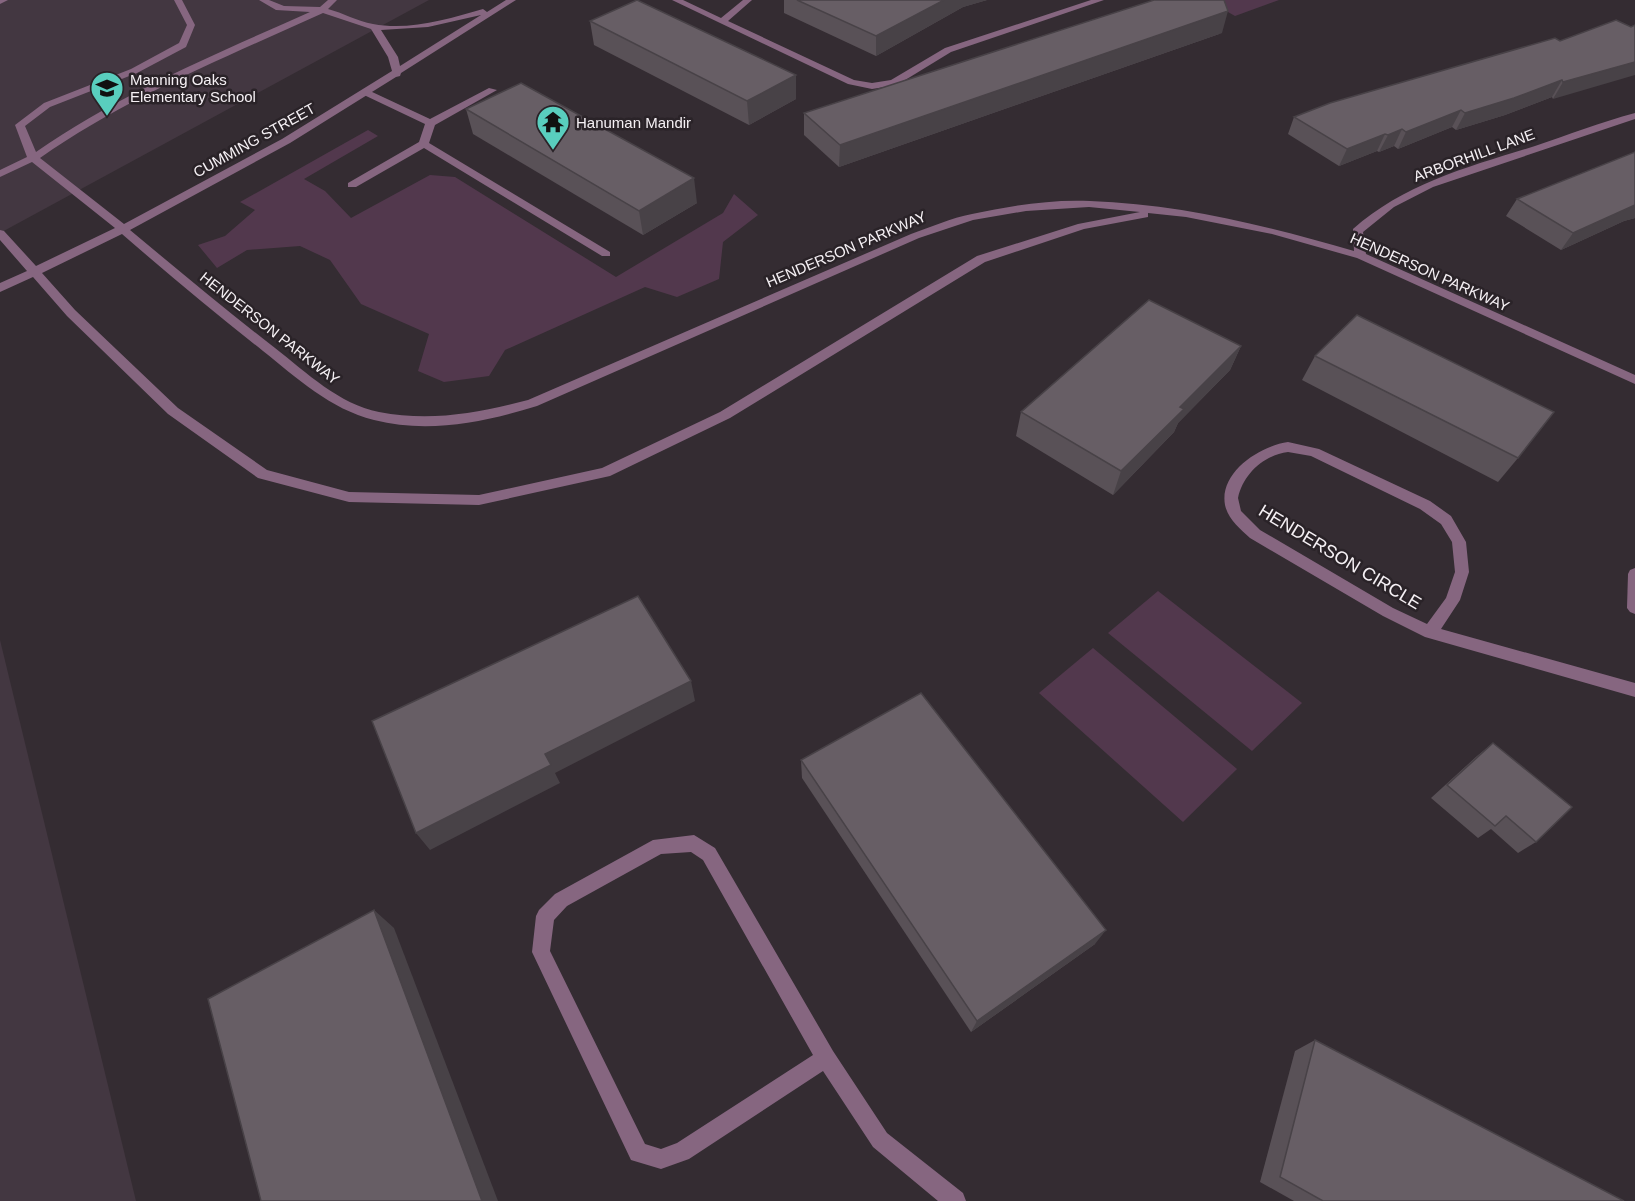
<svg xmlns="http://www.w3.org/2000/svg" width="1635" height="1201" font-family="Arial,sans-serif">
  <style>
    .built { fill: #433741 }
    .green { fill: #52384d }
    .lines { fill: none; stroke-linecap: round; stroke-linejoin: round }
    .service { fill: #866680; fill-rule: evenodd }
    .minor { fill: #866680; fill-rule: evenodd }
    .wall { fill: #595157 }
    .shaded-wall { fill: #484247 }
    .building { fill: #675e65; stroke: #484247; stroke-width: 1.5 }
    .labels { text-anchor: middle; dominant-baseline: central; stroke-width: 5; stroke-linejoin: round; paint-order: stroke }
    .far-poi-label { font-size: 15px; fill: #f5f0f4; stroke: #2a2328; text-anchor: start }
    .far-street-label { font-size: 15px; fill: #f5f0f4; stroke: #2a2328 }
    .street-label { font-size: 18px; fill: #f5f0f4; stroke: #2a2328 }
  </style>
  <rect width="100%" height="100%" fill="#342c32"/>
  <g class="built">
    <path d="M0 0H429L0 233Z"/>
    <path d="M0 640 136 1201H0Z"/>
  </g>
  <g class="green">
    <path d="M1207 0H1279L1235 16Z"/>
    <path d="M368 130 378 136 304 179 325 191 351 218 430 175 455 177 616 277 723 213 734 194 758 215 723 242 719 279 677 297 645 287 505 350 489 376 444 382 418 371 429 334 361 304 330 260 300 246 247 250 217 268 198 245 225 236 255 210 240 202Z"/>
    <path d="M1158 591 1302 703 1252 751 1108 633Z"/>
    <path d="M1093 648 1237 769 1183 822 1039 693Z"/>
  </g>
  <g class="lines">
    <path class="service" d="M489 88 497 90 435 125 429 143 610 252V256H602L424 148 356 187H348V183L419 142 425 124 364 95V91H370L430 119Z"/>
    <g class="minor">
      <path d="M0 0H8L0 4Z"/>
      <path d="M174 0H182L195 25 186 47 137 73 50 107 25 126 36 152C121 93 216 54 310 12L276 10 259 0H269L284 6 320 7 328 0H337L328 9C343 13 357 21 373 24 409 31 448 19 483 9L487 12 506 0H516L401 73 400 76 396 77 290 143 130 230C178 270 226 310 275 348 307 373 339 404 379 412 431 422 478 413 528 400L911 234C931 227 951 218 972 214 1010 206 1051 199 1090 201 1180 204 1268 226 1354 251L1353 229C1405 183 1471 166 1535 146 1568 135 1601 122 1635 113V119L1433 187 1394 207 1363 232 1366 254 1635 375V384L1357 258 1272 234 1186 217 1148 213V217L1084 229 985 262 730 418 610 476 479 505 349 502 258 478 168 414 67 316 33 277 0 292V283L27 271 0 240V230L4 231 36 266 115 228 32 162 0 177V170L27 157 15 125 44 103 131 69 179 43 187 25ZM323 13 371 29 388 57 392 71 282 139 124 224 40 158C127 97 226 57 323 13ZM481 15 400 66 398 57 381 30 428 27ZM1089 207 1140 212 1078 224 977 256 720 412 602 468 479 495 349 492 267 470 178 408 75 310 42 273 122 234C168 274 215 313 263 351 297 378 330 409 374 420 429 434 484 422 537 406L919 238 973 220 1026 211Z"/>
      <path d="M672 0H683L721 18 743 0H752L728 21 854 80 872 83 891 80 945 48 1091 0H1104L951 52 897 85 872 89 848 84Z"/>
      <path d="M1288 442 1319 449 1430 501 1451 516 1466 542 1469 572 1460 600 1441 629 1635 683V697L1425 637 1383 616 1250 538C1240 529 1228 519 1225 505 1219 472 1260 446 1288 442ZM1288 452 1311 456 1420 509 1441 524 1452 542 1455 572 1446 598 1427 624 1393 608 1260 530 1241 511 1238 498C1243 474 1264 455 1288 452Z"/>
      <path d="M1635 568V614L1630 612 1627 608 1628 574 1630 570Z"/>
      <path d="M694 835 715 848 833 1051 887 1133 963 1193 966 1201H938L873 1147 823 1071 689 1159 661 1169 631 1160 532 952 536 916 539 910 555 894 653 840ZM691 852 703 860 813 1055 677 1143 661 1149 645 1144 550 951 554 920 567 906 661 854Z"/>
    </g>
  </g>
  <g class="wall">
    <path d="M784 0H987L963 7 876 56 784 13Z"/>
    <path d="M1616 20 1553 99 1552 97 1505 115 1456 130 1452 127 1398 149 1394 146 1379 152 1377 151 1339 166 1288 134 1294 117 1560 41Z"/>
    <path d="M590 21 796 75V99L749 125 594 45Z"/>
    <path d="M1222 33 839 167 804 135V113Z"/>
    <path d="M466 109 697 203 643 235 473 134Z"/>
    <path d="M1635 152V218L1624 221 1561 250 1506 216 1517 199Z"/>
    <path d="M1241 346 1230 370 1178 423 1174 432 1113 495 1016 436 1021 412Z"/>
    <path d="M1315 356 1518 458 1498 482 1302 380Z"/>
    <path d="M1493 743 1536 842 1518 853 1491 829 1478 838 1431 798 1477 756Z"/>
    <path d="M801 760 1095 944 971 1032 802 778Z"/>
    <path d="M1315 1040 1624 1201H1294L1260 1182 1295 1051Z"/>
  </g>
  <g class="shaded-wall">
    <path d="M944 0H987L963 7 876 56V36Z"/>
    <path d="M1228 11 1222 33 839 167 840 145Z"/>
    <path d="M1635 62V75L1553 99 1563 82Z"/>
    <path d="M796 75V99L749 125 747 101Z"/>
    <path d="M1562 80 1552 97 1505 115 1456 130 1465 113Z"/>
    <path d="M1461 110 1452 127 1398 149 1406 132Z"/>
    <path d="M1402 129 1394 146 1379 152 1388 135Z"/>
    <path d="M1385 134 1377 151 1339 166 1347 149Z"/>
    <path d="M694 178 697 203 643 235 639 211Z"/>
    <path d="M1635 205V218L1624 221 1561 250 1573 233Z"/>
    <path d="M1241 346 1230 370 1178 423 1174 432 1113 495 1121 471 1180 407Z"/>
    <path d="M691 681 695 701 555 773 560 783 430 850 416 833 545 754Z"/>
    <path d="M374 910 394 928 498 1201H482Z"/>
    <path d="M1106 930 1095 944 971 1032 977 1021Z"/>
  </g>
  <g class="building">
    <path d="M637 0 796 75 747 101 590 21Z"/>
    <path d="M797 0H944L876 36Z"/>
    <path d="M1154 0H1224L1228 11 840 145 804 113Z"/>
    <path d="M1616 20 1631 27 1635 25V62L1563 82 1562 80 1514 98 1465 113 1461 110 1406 132 1402 129 1388 135 1385 134 1347 149 1294 117 1330 103 1555 38 1560 41Z"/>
    <path d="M521 83 694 178 639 211 466 109Z"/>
    <path d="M1635 152V205L1573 233 1517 199Z"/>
    <path d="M1149 300 1241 346 1180 407 1184 409 1121 471 1021 412Z"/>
    <path d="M1357 315 1554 412 1518 458 1315 356Z"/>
    <path d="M638 596 691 681 545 754 551 765 416 833 372 721Z"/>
    <path d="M921 693 1106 930 977 1021 801 760Z"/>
    <path d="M1493 743 1572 807 1536 842 1506 816 1495 826 1447 785Z"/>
    <path d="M374 910 482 1201H261L208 999Z"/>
    <path d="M1315 1040 1624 1201H1323L1280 1177Z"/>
  </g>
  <defs>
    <g id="school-pin" transform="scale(1.725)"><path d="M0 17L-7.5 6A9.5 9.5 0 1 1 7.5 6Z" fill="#59cebe" stroke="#2a2328"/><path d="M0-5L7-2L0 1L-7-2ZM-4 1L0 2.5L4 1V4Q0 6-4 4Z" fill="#111"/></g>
    <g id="temple-pin" transform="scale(1.725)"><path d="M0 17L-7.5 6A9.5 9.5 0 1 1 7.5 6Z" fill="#59cebe" stroke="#2a2328"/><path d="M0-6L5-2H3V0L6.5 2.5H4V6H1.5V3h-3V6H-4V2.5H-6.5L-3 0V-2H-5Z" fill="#111"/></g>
  </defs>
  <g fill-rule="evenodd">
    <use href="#school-pin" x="107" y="88"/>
    <use href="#temple-pin" x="553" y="122"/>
  </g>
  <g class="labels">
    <g class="far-poi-label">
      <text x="130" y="79">Manning Oaks<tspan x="130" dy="17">Elementary School</tspan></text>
      <text x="576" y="122">Hanuman Mandir</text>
    </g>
    <g class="far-street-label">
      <text transform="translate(254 140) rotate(-29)">CUMMING STREET</text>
      <text transform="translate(1474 155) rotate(-20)">ARBORHILL LANE</text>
      <text transform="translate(846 249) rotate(-23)">HENDERSON PARKWAY</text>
      <text transform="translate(1430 272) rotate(24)">HENDERSON PARKWAY</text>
      <text transform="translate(270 328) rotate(38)">HENDERSON PARKWAY</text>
    </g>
    <g class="street-label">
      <text transform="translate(1340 557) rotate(31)">HENDERSON CIRCLE</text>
    </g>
  </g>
</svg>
